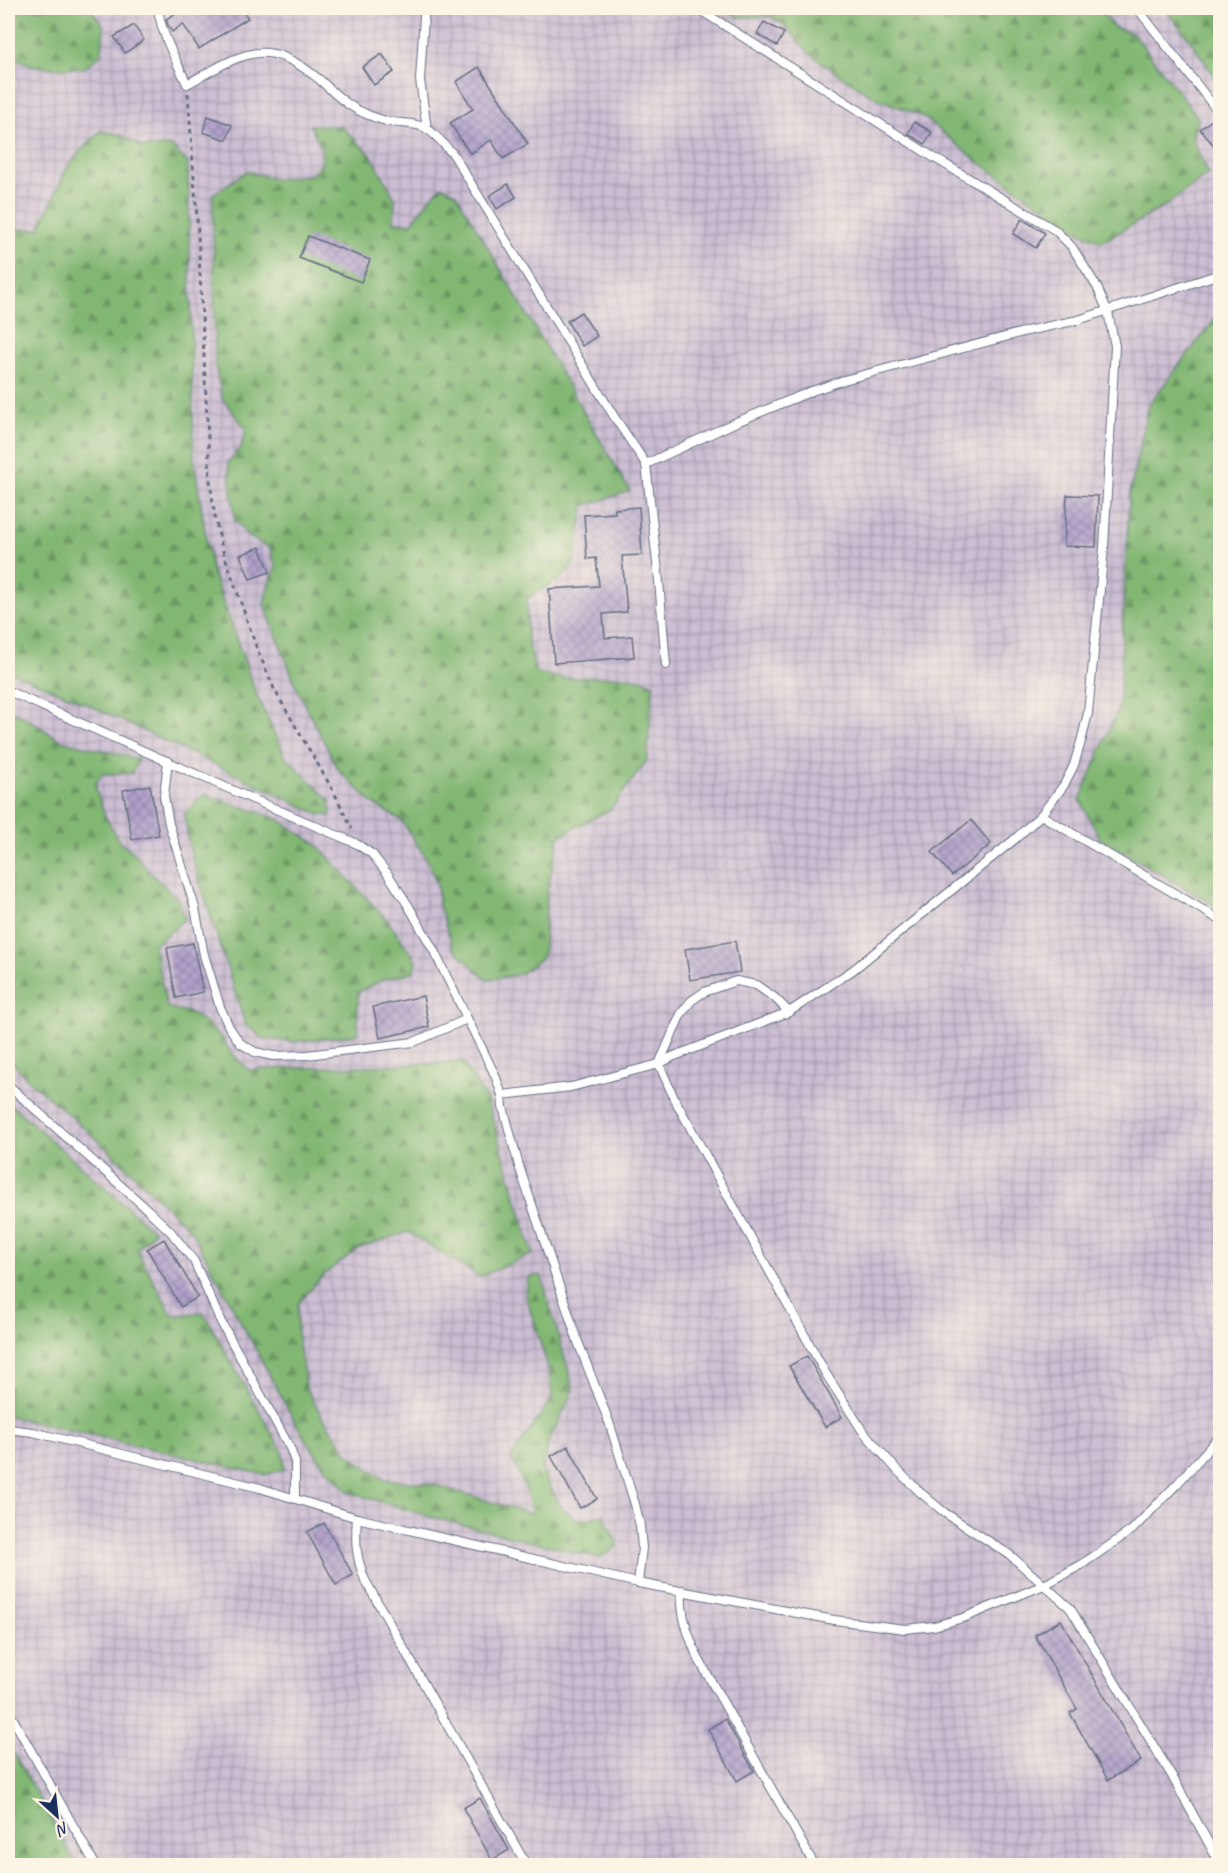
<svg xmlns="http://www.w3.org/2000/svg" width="1228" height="1873" font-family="Caveat,sans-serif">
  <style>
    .industrial { fill: url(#industrial-grid) }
    .forest { fill: url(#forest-firs); stroke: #4e7368; stroke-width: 1.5 }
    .building { fill: url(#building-cross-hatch) }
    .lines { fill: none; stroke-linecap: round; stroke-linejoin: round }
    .lane-casing { stroke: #676e83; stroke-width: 10 }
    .path { stroke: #676e83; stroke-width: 3; stroke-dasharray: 4.5 4.5; stroke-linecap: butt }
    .lane { stroke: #fff; stroke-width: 8 }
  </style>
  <defs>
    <pattern id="industrial-grid" width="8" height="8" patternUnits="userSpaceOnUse" patternTransform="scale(1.5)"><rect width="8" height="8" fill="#ccbed3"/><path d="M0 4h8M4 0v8" fill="none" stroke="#a59bae"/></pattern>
    <pattern id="forest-firs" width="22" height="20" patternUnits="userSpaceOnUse" patternTransform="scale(1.5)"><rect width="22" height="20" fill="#82b773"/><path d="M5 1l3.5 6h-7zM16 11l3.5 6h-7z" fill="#6a9562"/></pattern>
    <pattern id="building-cross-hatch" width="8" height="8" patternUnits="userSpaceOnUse" patternTransform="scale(1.5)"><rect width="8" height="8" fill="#b1a1cb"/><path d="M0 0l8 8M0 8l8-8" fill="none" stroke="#8f84a8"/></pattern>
  </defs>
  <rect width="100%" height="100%" fill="#fcf5e5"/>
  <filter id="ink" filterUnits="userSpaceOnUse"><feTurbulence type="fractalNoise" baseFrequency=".0167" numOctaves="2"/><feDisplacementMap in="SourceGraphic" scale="12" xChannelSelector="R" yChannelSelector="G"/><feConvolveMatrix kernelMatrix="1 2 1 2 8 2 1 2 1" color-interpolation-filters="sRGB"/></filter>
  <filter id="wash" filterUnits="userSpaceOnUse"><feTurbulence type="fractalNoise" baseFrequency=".008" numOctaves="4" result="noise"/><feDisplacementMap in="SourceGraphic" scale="24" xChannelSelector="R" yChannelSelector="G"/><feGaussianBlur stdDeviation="1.35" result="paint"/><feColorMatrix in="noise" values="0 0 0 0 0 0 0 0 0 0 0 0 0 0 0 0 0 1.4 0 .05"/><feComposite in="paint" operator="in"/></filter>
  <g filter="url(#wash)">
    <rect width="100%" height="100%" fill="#f5e3c9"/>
    <rect class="industrial" x="8" y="8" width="1212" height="1857"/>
    <g class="forest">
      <path d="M8 8H90L104 26 102 53 85 68C59 69 29 70 8 53Z"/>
      <path d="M720 8H1098L1114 27 1134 34 1199 119 1192 137 1208 174 1165 206 1102 242 1078 231 981 164 922 116 876 98 836 73 809 53 786 27 771 16 739 17Z"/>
      <path d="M1164 8H1220V84L1187 36Z"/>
      <path d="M310 125 341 126 372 156 395 199 394 222 411 224 430 198 442 186 456 193 630 491 584 506 574 563 560 579 527 598V638L536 673C546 675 558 678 569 678 596 679 628 671 653 684L647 760 611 809 559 836 547 892 543 957 520 974 487 980 453 948 439 905 437 885 429 863 402 821 371 802 338 769 299 693 264 604 268 586 276 568 270 548 249 537 235 521 228 462 241 447 246 429 222 398 215 365 213 194 247 171 275 179 311 175 322 163 321 147Z"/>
      <path d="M101 131 121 135 142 147 171 146 188 163 194 460 211 568 257 696 285 756 330 800 331 816 321 815 76 699 8 671V227L10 229H39L67 168 80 151Z"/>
      <path d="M1220 313V908L1100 839 1080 800 1119 706 1129 498 1148 405Z"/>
      <path d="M8 709 28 719 60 740 138 759 132 773 101 774 95 786 105 816 120 843 134 852 149 872 178 899 185 919 154 945 167 1007 190 1013 202 1020 223 1039 231 1053 249 1070C320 1066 391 1068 462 1061L487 1100 533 1254 479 1277 408 1232 359 1248 321 1277 298 1304 297 1332 306 1388 321 1415 349 1455 384 1479 435 1485 532 1514 525 1486 511 1458 552 1398 549 1371 526 1296 528 1277 541 1275 574 1390 548 1443 542 1471 562 1509 579 1520 604 1515 618 1546 599 1558 438 1519 349 1492 322 1464 295 1422 192 1232 99 1141 26 1078 8 1057V1016L9 1015 8 1006Z"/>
      <path d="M204 794 276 818 315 843 388 921 417 962 413 972 382 980 358 992V1034L296 1042 264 1039 245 1024 191 854 184 814Z"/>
      <path d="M8 1102 154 1231 137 1250 173 1316 203 1312 283 1453 285 1469 265 1475 8 1416Z"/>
      <path d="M8 1743 77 1865H8Z"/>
    </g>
    <g id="blocks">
      <g class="building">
        <path d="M185 8H241L248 18 199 49 183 24 172 32 168 25 166 19Z"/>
        <path d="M764 22 784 33 777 46 757 34Z"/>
        <path d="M134 25 144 40 125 53 114 37Z"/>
        <path d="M382 54 394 72 374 85 362 67Z"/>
        <path d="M479 67 528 144 503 159 491 140 470 154 450 123 473 109 456 82Z"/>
        <path d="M208 116 232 125 227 140 203 132Z"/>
        <path d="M1212 120 1221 131V154L1200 129Z"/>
        <path d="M914 122 932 132 925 144 908 134Z"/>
        <path d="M508 184 516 197 497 209 489 196Z"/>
        <path d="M1022 219 1045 233 1036 248 1013 234Z"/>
        <path d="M308 236 370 260 361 282 299 258Z"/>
        <path d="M581 312 597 336 582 346 567 321Z"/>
        <path d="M1067 495 1098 496 1096 547 1064 546Z"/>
        <path d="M639 507 642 555 622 556 627 612 603 614 605 638 632 636 634 657 554 663 549 589 599 586 596 558 587 559 584 515 615 513V509Z"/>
        <path d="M260 547 270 572 250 579 240 555Z"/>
        <path d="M150 785 159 835 132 840 123 790Z"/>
        <path d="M971 820 991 844 952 876 932 852Z"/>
        <path d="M735 941 740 972 690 980 685 949Z"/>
        <path d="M193 943 203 992 176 998 167 948Z"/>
        <path d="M423 996 429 1027 380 1038 373 1007Z"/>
        <path d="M164 1239 198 1297 181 1307 147 1249Z"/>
        <path d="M807 1356 842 1417 825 1427 789 1366Z"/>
        <path d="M568 1446 597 1499 580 1508 551 1456Z"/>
        <path d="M324 1523 353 1575 336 1585 307 1532Z"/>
        <path d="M1061 1620 1141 1761 1108 1780 1070 1713 1077 1709 1035 1635Z"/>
        <path d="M725 1719 754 1771 737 1781 708 1729Z"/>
        <path d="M480 1798 509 1850 492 1860 463 1808Z"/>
      </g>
    </g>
  </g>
  <g filter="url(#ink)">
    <use href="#blocks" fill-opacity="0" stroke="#676e83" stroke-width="1.5"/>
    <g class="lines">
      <g class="lane-casing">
        <g id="lane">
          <path d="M158 8C161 34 176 60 187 84 243 54 264 34 320 80 333 92 347 106 364 113 370 116 379 119 386 121 399 124 414 122 426 128 436 134 445 146 453 154L615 418 646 464 659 581 666 665"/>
          <path d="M423 8 424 16 420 80 427 129"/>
          <path d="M1137 8 1220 114"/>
          <path d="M646 464 734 423 812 391 844 380 1027 331 1078 320 1220 274"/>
          <path d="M8 691 250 798 355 843 372 854 387 873 408 905 434 951 495 1075 502 1095 503 1107 519 1166 578 1342 609 1422 635 1504 640 1526 642 1548 638 1583"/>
          <path d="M168 761 164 796 169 824 195 908 204 955 220 1007 229 1027 240 1043 255 1052 273 1056 307 1055 414 1042 467 1019"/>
          <path d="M1041 815 1220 920"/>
          <path d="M789 1012 775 998 756 985 736 981 704 992 691 1001 681 1014 659 1064 674 1098 826 1374 862 1430 898 1471 921 1493 945 1513 1010 1555 1070 1608 1172 1776 1220 1864"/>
          <path d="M8 1085 148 1210 171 1232 194 1261 221 1322 290 1448 295 1462V1498"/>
          <path d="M502 1095 571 1087 659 1064 672 1057 789 1012 853 970 1015 839 1041 815 1064 785 1074 765 1082 738 1088 713 1104 548 1115 346 1108 312 1097 287 1072 247 1055 230 933 157 697 8"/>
          <path d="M8 1429 33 1432 260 1488 357 1518 638 1583 834 1620 905 1629 934 1626 963 1618 1044 1585 1081 1565 1132 1530 1177 1484 1220 1436"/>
          <path d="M357 1518C355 1543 356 1557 365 1580L527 1866"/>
          <path d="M682 1590C680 1614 688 1634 697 1656L815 1866"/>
          <path d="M8 1710 96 1866"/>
        </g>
      </g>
      <path class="path" d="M188 93 198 233 210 480 215 518 222 548 257 649 275 691 335 794 352 829"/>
      <use href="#lane" class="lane"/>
    </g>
  </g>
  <rect width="1228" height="1873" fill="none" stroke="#fcf5e5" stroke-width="30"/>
  <g transform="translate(57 1816) rotate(153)" stroke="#fcf5e5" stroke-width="4.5" paint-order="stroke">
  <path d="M0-4.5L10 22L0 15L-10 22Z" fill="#1b2f5e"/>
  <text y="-9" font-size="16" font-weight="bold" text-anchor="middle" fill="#1b2f5e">N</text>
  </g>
</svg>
